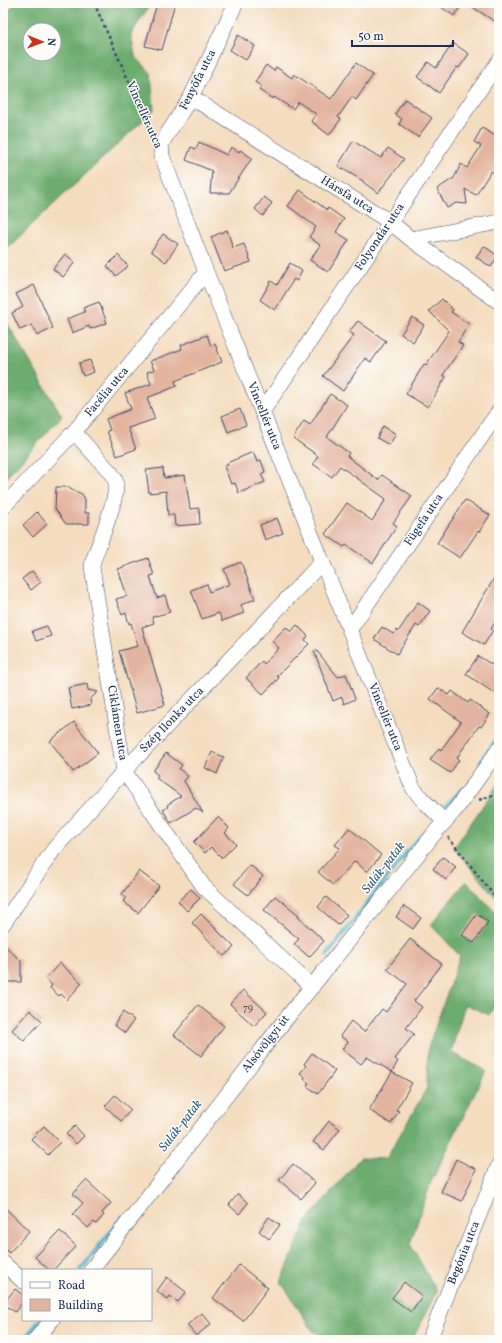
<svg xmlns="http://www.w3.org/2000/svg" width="502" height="1343" font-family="Vollkorn,serif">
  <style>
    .forest { fill: #6cac6e; stroke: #446e66; fill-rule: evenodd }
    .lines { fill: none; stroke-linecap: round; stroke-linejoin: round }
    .stream { stroke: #50b8ce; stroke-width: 4 }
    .building { fill: #e3b49f }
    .street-casing { stroke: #3c496c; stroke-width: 16 }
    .path { stroke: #3c496c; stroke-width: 2.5; stroke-dasharray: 3 3; stroke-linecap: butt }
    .street { stroke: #fff; stroke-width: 15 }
    .labels { text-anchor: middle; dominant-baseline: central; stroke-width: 3; stroke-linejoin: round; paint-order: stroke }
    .number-label { font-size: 10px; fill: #4d506e }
    .street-label { font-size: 12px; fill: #1b2f5e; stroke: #fdfcf7 }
    .water-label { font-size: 13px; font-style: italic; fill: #2e5f85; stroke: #fdfcf7 }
  </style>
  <rect width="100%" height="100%" fill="#fdfcf7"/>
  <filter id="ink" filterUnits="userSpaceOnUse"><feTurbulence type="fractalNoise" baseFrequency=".025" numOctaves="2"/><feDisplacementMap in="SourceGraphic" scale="8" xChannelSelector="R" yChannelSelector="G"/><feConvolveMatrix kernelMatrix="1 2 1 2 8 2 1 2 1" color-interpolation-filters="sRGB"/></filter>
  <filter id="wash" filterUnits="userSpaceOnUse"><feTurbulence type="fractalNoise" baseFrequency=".012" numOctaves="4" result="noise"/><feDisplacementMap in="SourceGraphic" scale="16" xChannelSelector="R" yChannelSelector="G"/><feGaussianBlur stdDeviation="0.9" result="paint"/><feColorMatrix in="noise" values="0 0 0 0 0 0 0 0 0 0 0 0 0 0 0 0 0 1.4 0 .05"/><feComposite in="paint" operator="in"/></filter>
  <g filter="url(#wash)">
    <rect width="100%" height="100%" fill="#f4dcbe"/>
    <g class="forest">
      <path d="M15 3H148V8L131 34 135 56 151 73 154 110 3 252V19ZM30 30H54V54H30Z"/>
      <path d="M3 316 62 416 3 481Z"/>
      <path d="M499 782V901L454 848Z"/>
      <path d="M466 881 499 916V999L489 1015 465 1004 451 1052 486 1071 431 1182 410 1244 437 1291 412 1340H329L313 1331 281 1282 306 1222 360 1158 386 1159 427 1088 428 1048 460 956 431 925Z"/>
    </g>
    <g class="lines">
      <g class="stream">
        <path d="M480 763 499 735"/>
        <path d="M447 805 461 790"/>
        <path d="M327 955 408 851 425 831"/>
        <path d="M80 1270 123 1216"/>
        <path d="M23 1340 40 1320"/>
      </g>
    </g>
    <g id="blocks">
      <g class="building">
        <path d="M157 3H175L162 50 145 46Z"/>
        <path d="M435 3H463L454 16Z"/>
        <path d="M466 3H499V24Z"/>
        <path d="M238 35 255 46 246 60 230 50Z"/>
        <path d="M453 43 469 54 459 68 457 67 439 93 417 77 428 62 436 68Z"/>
        <path d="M356 63 373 75 356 100 352 97 338 117 341 119 329 135 311 121 316 114 298 102 293 109 274 97 273 99 259 90 262 87 255 82 266 65 274 71 276 67 292 78 294 74 331 99Z"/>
        <path d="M405 99 432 118 418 137 399 124 402 119 395 114Z"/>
        <path d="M482 128 499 138V168L495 174 491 171 476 195 465 189 467 204 456 203 447 208 437 189 454 178 461 164 467 168 481 146 474 142Z"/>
        <path d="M353 141 381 158 388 148 404 159 378 193 363 182V181L338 166Z"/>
        <path d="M199 142 227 155 231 147 239 152 240 150 252 158 229 193H210L212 171 186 160 191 147 196 149Z"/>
        <path d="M300 190 327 210 328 208 344 219 336 232 349 240 328 272 310 260 320 245 309 237 316 227 288 206Z"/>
        <path d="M264 197 272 203 263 216 255 209Z"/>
        <path d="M227 230 233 248 244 244 251 262 224 271 211 237Z"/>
        <path d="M163 234 178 244 166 262 151 251Z"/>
        <path d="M484 246 498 256 491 267 476 257Z"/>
        <path d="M65 254 75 262 63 277 53 269Z"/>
        <path d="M118 255 128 266 116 276 107 266Z"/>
        <path d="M290 263 302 271 297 281 294 279 275 310 260 300 271 281 277 285Z"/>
        <path d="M34 285 53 328 37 336 32 325 20 330 12 313 23 307 16 294Z"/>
        <path d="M442 299 453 310 451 312 469 324 458 342 463 345 443 375 446 377 428 407 406 394 424 364 426 365 449 331 429 311Z"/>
        <path d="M99 302 107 323 90 329 89 326 72 333 67 319 85 312 83 308Z"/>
        <path d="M412 317 424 325 413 342 401 334Z"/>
        <path d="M358 321 386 341 371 362 365 358 343 391 323 376 354 335 349 332Z"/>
        <path d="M207 335 211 346 215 344 222 362 175 381 177 386 147 398 155 419 128 428 136 449 117 456 107 431 110 430 106 419 131 409 125 393 151 384 147 372 154 370 150 361 182 349 181 345Z"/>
        <path d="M90 360 94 372 83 376 79 363Z"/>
        <path d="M330 394 347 405 327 437 349 453 347 456 378 480 382 475 412 496 393 523 397 526 373 563 346 545 344 547 325 534 347 503 372 521 386 499 340 466 332 477 313 464 318 456 293 438 304 421 310 425Z"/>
        <path d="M240 409 246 425 228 432 222 416Z"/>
        <path d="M383 426 396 434 389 445 377 438Z"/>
        <path d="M253 452 257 462 261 460 265 472 261 474 265 482 239 493 235 483 231 484 224 466 228 465 227 463Z"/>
        <path d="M163 468 164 478 185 475 190 509 199 508 200 524 175 526 174 515H168L166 491 149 493 146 470Z"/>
        <path d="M56 487H70V489L82 494 85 499V513H89V524H66L55 509Z"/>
        <path d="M465 500 490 515 479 532 478 531 460 558 437 543Z"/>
        <path d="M37 512 47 524 33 537 23 525Z"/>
        <path d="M277 518 283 533 265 540 260 525Z"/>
        <path d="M148 558 154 575 150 576 157 598 165 595 170 612 152 617 154 623 142 627 165 705 137 713 119 651 138 646 131 623 129 624 126 613 122 615 116 599 127 596 118 569Z"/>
        <path d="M241 562 255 599 241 605 244 613 222 621 219 613 202 619 191 590 207 584 209 592 230 584 224 569Z"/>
        <path d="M499 570V616L491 629 493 630 484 645 462 632Z"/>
        <path d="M32 571 41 582 31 590 22 579Z"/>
        <path d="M418 602 430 611 419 627 416 625 397 654 374 639 382 627 393 634 396 630 398 632Z"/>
        <path d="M297 625 308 636 305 640 309 644 277 676 279 678 263 694 246 678 262 661 264 664 279 648 272 641 286 627 291 632Z"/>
        <path d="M47 626 51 636 36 641 32 631Z"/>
        <path d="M316 650 338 677 346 674 355 699 344 704 342 697 333 701 314 651Z"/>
        <path d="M478 656 499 669V686L494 693 466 674Z"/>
        <path d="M87 684 88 690 98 692 90 699 91 705 72 709 68 688Z"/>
        <path d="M438 688 449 695 452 691 468 703 470 700 490 714 481 727 479 726 462 750 457 758 459 760 450 773 430 760 439 748 441 750 461 722 430 699Z"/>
        <path d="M74 722 98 753 73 772 50 741Z"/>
        <path d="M212 752 224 757 217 774 205 768Z"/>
        <path d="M166 753 182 765 179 769 188 776 184 781 203 813 196 808 171 823 163 810 168 807 167 805 181 796 156 778 158 775 153 771Z"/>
        <path d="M218 817 229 828 225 833 236 844 222 858 211 847 205 853 194 842Z"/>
        <path d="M349 828 381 855 367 872 355 861 333 885 318 872 340 848 335 845Z"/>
        <path d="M443 857 456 867 446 880 433 869Z"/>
        <path d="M250 865 263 876 248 895 234 884Z"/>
        <path d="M139 871 159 886 138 913 123 901 126 898 122 894Z"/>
        <path d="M191 889 200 898 187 911 178 901Z"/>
        <path d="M275 896 299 915 298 917 324 941 309 957 294 944 299 939 264 910Z"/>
        <path d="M326 897 347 915 338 925 318 907Z"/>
        <path d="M404 906 421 918 413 929 396 917Z"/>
        <path d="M201 914 234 947 224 956 192 923Z"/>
        <path d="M477 914 488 922 474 943 462 935Z"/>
        <path d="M410 939 442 964 414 1001 422 1007 406 1028 414 1034 395 1059 398 1061 392 1072 367 1057 361 1064 342 1049 348 1042 340 1036 351 1021 364 1032 382 1009 386 1012 407 984 387 969Z"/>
        <path d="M3 944 21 961V982H7V970L3 967Z"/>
        <path d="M60 963 82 983 67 1000 61 994 59 996 50 988 52 985 45 979Z"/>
        <path d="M243 990 267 1012 254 1026 230 1004Z"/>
        <path d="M198 1005 224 1026 201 1056 174 1035Z"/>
        <path d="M30 1010 42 1021 24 1041 12 1030Z"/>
        <path d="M123 1012 134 1020 125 1033 114 1025Z"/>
        <path d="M312 1053 335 1071 318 1094 307 1086 309 1083 304 1079 305 1077 300 1073 306 1066 304 1064Z"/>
        <path d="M392 1072 412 1083 396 1110 399 1111 391 1124 369 1110Z"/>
        <path d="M115 1095 131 1110 121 1121 105 1106Z"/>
        <path d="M329 1121 340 1129 324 1150 313 1142Z"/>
        <path d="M44 1126 60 1142 48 1155 31 1139Z"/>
        <path d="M75 1126 84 1136 76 1144 66 1134Z"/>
        <path d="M456 1159 476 1169 462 1201 441 1192Z"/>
        <path d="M293 1164 315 1183 301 1199 279 1180Z"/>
        <path d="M86 1180 111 1203 102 1213 104 1215 96 1224 94 1222 88 1228 73 1214 83 1203 73 1194Z"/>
        <path d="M238 1194 248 1203 239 1214 229 1205Z"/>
        <path d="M3 1206 29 1231 9 1253 3 1247Z"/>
        <path d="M269 1217 280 1225 269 1239 259 1231Z"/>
        <path d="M60 1231 76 1246 53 1270H49L35 1257Z"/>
        <path d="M239 1265 268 1288 243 1321 213 1298Z"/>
        <path d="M167 1277 186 1292 178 1302 170 1296 168 1300 157 1291Z"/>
        <path d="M404 1282 422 1296 411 1312 392 1298Z"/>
        <path d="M15 1289 23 1295V1301L15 1312 3 1304Z"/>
        <path d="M202 1313 211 1324 196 1336 187 1325Z"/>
      </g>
    </g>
  </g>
  <g filter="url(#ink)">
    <use href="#blocks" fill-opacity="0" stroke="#3c496c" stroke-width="1"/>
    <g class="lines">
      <g class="street-casing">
        <g id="street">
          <path d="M236 3 191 97 161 144 162 156 206 272 413 788 422 799 445 822"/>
          <path d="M191 97 390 222 411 239 499 302"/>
          <path d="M411 239 499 222"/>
          <path d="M262 412 499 61"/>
          <path d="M74 432 111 473C113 477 116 479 116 484 117 500 99 544 93 561L92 567 124 771 204 887 312 987"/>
          <path d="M3 507 74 432 206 272"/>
          <path d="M350 629 499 411"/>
          <path d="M3 924 54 849 124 771 322 562"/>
          <path d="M3 1263 23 1281"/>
          <path d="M91 1270 285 1020 438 829 456 809 499 749"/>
          <path d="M35 1340 52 1320"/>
          <path d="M429 1340 499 1165"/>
        </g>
      </g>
      <g class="path">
        <path d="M94 3 152 133"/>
        <path d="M479 800 499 793"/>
        <path d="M448 837 499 902"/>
      </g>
      <use href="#street" class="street"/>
    </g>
  </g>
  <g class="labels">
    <g class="number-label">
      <text x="248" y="1008">79</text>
    </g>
    <g class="street-label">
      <text transform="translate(198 80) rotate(-63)">Fenyőfa utca</text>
      <text transform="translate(144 115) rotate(66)">Vincellér utca</text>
      <text transform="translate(347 195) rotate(32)">Hársfa utca</text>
      <text transform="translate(380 237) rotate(-56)">Folyondár utca</text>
      <text transform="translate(107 392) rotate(-50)">Facélia utca</text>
      <text transform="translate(264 416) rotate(68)">Vincellér utca</text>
      <text transform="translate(424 520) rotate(-56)">Fügefa utca</text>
      <text transform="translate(385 717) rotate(68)">Vincellér utca</text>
      <text transform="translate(172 720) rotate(-46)">Szép Ilonka utca</text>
      <text transform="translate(117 723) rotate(81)">Ciklámen utca</text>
      <text transform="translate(266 1044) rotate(-52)">Alsóvölgyi út</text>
      <text transform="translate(464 1253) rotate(-68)">Begónia utca</text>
    </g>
    <g class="water-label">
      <text transform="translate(384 868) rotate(-52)">Sulák-patak</text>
      <text transform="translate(181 1126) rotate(-52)">Sulák-patak</text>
    </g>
  </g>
  <rect width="502" height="1343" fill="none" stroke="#fdfcf7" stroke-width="16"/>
  <rect x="22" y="1269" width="130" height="52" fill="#fdfcf7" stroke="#a3aaba"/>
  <rect x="30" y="1282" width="20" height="6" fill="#ffffff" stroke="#a3aaba"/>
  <text x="58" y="1289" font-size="12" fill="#1b2f5e">Road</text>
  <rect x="30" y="1299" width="20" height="12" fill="#e3b49f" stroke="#a3aaba"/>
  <text x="58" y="1309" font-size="12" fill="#1b2f5e">Building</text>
  <g transform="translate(42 42) rotate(91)"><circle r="19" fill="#fdfcf7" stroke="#a3aaba"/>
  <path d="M0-3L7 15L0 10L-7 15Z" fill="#c8321e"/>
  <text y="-6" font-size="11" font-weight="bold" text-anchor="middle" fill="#1b2f5e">N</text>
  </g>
  <path d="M352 40v6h101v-6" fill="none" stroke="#1b2f5e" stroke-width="2"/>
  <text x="358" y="40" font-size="12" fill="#1b2f5e" stroke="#fdfcf7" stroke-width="3" paint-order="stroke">50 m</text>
</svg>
